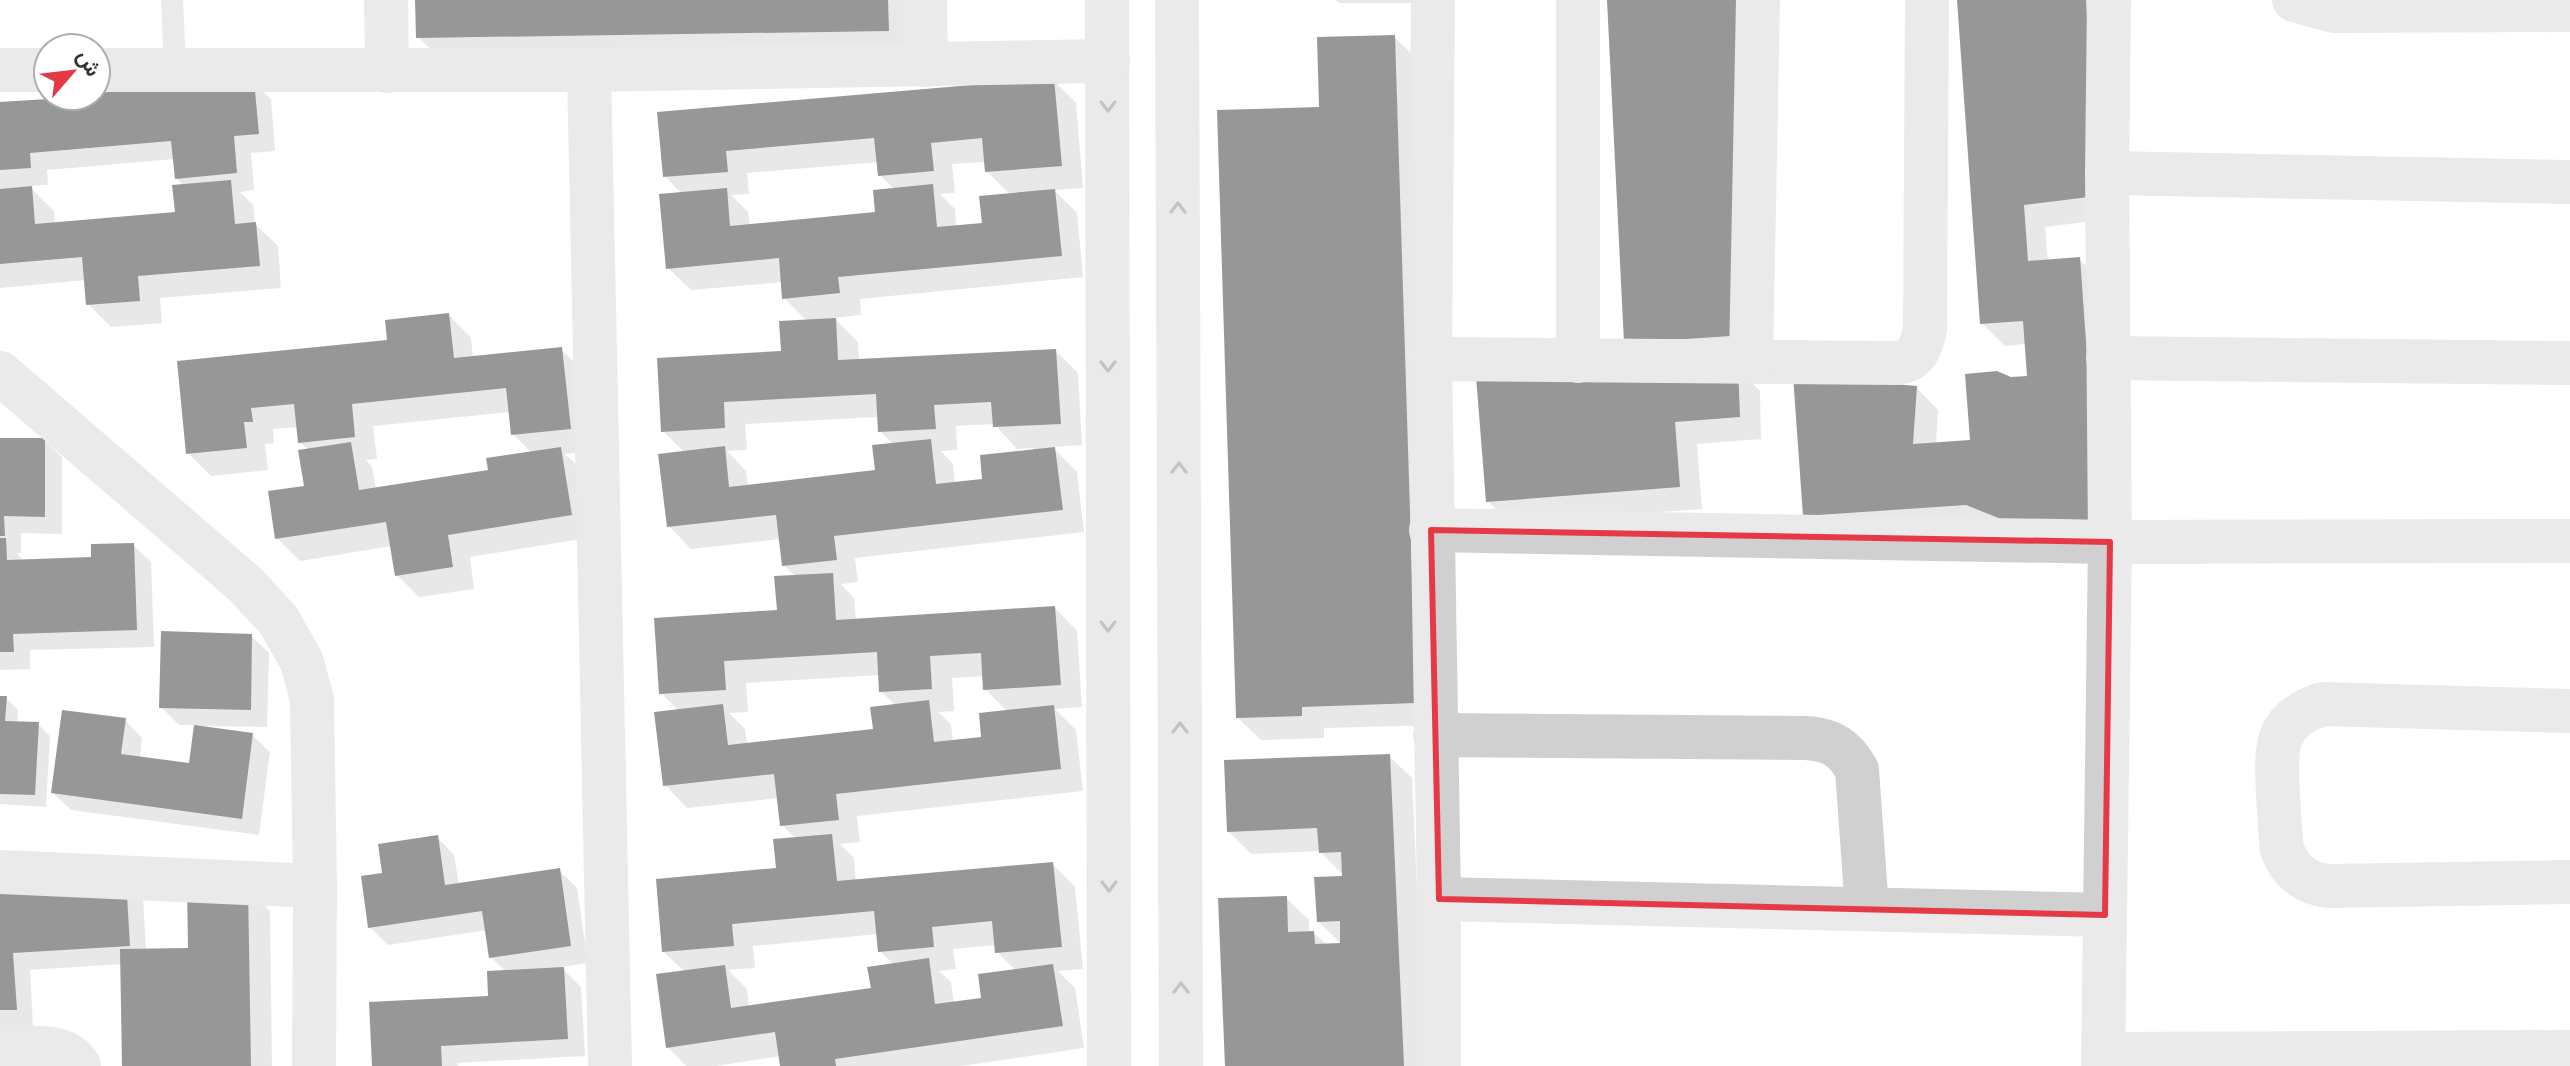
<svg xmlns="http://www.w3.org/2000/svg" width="2570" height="1066" font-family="Manrope,Vazirmatn,sans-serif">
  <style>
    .shadow { fill: #0003; fill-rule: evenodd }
    .building { fill: #1a1a1a }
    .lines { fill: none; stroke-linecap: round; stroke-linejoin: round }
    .service { stroke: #d0d0d0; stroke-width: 22 }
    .minor { stroke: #d0d0d0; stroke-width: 44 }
    .oneway { stroke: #7a7a7a }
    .marked { fill: none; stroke: #e63946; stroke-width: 6; stroke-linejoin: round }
  </style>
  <rect width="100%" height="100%" fill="#fff"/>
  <g class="shadow">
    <path d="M417 0H909L910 52 440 59 418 37Z"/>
    <path d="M1336 0H1430V3H1339Z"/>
    <path d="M1609 0 1753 358 1626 342Z"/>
    <path d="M1959 0H2107L2118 218 2045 227 2048 261 2080 260 2102 282 2121 548 1805 515 1916 387 1938 410 1936 444 1972 442 2010 379 2029 377 2027 344 2005 346 1982 323Z"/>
    <path d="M1394 37 1417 59 1438 725 1324 728V738L1261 740 1238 718 1321 109Z"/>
    <path d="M1053 80 1076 103 1083 188 1054 190 1077 213 1083 277 860 299 861 315 834 318 858 342 859 361 1056 351 1078 373 1082 445 1052 447 1077 472 1084 532 855 558 858 582 841 584 854 598 856 621 1055 608 1077 631 1082 707 1055 709 1076 730 1083 791 857 816 860 842 840 844 854 858 856 882 1053 864 1075 887 1083 969 1058 971 1075 988 1084 1048 961 1066H782L781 1056 716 1066H686L668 1047 685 972 664 952 778 870 796 839 782 825 779 798 687 808 665 785 679 711 661 693 779 612 796 577 784 565 781 539 691 549 669 526 685 453 663 431 783 353 807 321 784 298 783 282 691 290 668 268 682 194 665 176 659 114ZM879 162 880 175 895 190 877 214 750 226 748 212 731 195 749 194 747 173ZM986 162 987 171 1010 195 985 225 956 228 955 209 940 194 955 193 952 164ZM879 417 880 431 894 445 878 472 748 487 746 471 727 451 747 450 745 424ZM994 424 1017 449 1033 448V452L984 481 955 484 953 464 941 451 957 450 956 426ZM880 675 881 691 896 706 875 730 747 744 745 729 729 713 748 712 746 683ZM984 676 985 689 1008 712 983 738 953 742 951 724 938 712 954 711 952 678ZM878 934 880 951 894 965 873 990 749 1008 747 989 728 970 755 968 753 946ZM996 945 997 952 1016 971 983 999 954 1004 951 982 939 971 956 969 953 949Z"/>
    <path d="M253 82 271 99 275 151 251 153 254 190 240 192 253 205 255 224 278 246 281 288 160 298 162 323 111 327 88 304 86 280 0 288V104ZM175 159 176 178 184 186 177 213 55 224 54 211 29 186 48 185 47 170Z"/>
    <path d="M449 315 471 338 473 358 561 349 584 372 592 451 565 454 583 471 594 537 470 557 474 589 419 597 397 575 392 546 300 561 277 538 306 487 309 451 300 442 298 427 273 429 274 443 265 444 268 470 211 476 188 453 179 363 389 342ZM511 412 513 434 532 453 490 471 376 489 372 467 366 460 377 459 373 426Z"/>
    <path d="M1737 368 1760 391 1761 439 1697 444 1702 509 1510 523 1488 501Z"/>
    <path d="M0 440H44L62 457V534L21 533V553H17L23 561 93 559 133 545 151 562 154 647 30 650V669L0 670Z"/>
    <path d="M251 636 269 653 267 727 207 726 206 729 252 735 270 752 259 835 71 810 53 793 125 720 142 738 140 758 190 765 196 725H179L161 707Z"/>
    <path d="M0 698H6L18 710 17 723 38 724 50 736 46 807 0 804Z"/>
    <path d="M1389 756 1412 778 1425 1066H1227L1286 898 1309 920V933H1314L1327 945H1342L1318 921 1346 878 1320 851 1251 854 1229 832Z"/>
    <path d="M437 837 454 855 459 885 559 870 577 888 588 963 561 967 581 987 585 1056 457 1063 458 1066H374L490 998 506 972 491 957 487 930 388 945 370 927 384 875Z"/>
    <path d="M0 887 143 897 146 951 190 950 247 888 270 911 272 1066H124L123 964 30 970 33 1026 0 1028Z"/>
  </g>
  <g class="building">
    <path d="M415 0H888L889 31 416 38Z"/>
    <path d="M1607 0H1739L1731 336 1624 343Z"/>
    <path d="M1957 0H2086L2097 196 2024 205 2028 261 2080 257 2099 526 2031 531 1966 505 1803 516 1793 375 1917 386 1913 444 1970 440 1965 374 1997 371 2011 377 2027 376 2023 321 1980 324Z"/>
    <path d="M1395 35 1416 703 1302 707V716L1236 718 1217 110 1319 107 1317 37Z"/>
    <path d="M1054 78 1062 166 985 172 982 138 931 143 934 171 878 176 874 138 726 151 728 172 663 177 657 112Z"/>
    <path d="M254 80 259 134 234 136 237 173 175 179 171 141 30 153 31 168 0 170V102L96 96V93Z"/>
    <path d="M231 180 235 224 256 222 260 266 138 276 140 301 86 305 82 257 0 264V189L32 186 35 224 175 212 172 185Z"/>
    <path d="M933 184 937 227 982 223 979 196 1055 189 1062 256 838 277 840 293 782 299 779 258 666 269 659 194 727 188 730 226 875 212 873 190Z"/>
    <path d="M449 313 454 358 562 347 571 429 511 435 506 388 352 404 355 437 298 443 294 404 251 408 253 422H244L247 448 186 454 177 361 387 340 385 320Z"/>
    <path d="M836 318 838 360 1056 349 1061 424 993 427 991 402 934 405 936 429 878 432 876 394 724 402 725 428 661 432 657 358 781 351 779 321Z"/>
    <path d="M1475 364 1738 366 1740 417 1675 422 1680 487 1486 502Z"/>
    <path d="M0 438H45V517L4 516 5 536H0Z"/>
    <path d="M931 439 936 484 982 479 980 455 1055 447 1063 510 834 536 837 560 782 566 776 515 667 527 658 454 725 446 729 487 875 470 872 445Z"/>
    <path d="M351 442 359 490 488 470 486 458 561 447 572 515 448 535 453 567 395 576 386 522 275 539 268 491 304 486 298 450Z"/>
    <path d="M0 538H6L7 560 91 557V544L134 543 137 630 13 634 14 652H0Z"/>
    <path d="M833 573 836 620 1055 606 1061 685 983 690 981 653 930 656 932 689 879 692 877 652 724 661 726 690 659 694 654 618 777 610 774 576Z"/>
    <path d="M161 631 252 634 251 710 159 708Z"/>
    <path d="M0 696H7L5 721 39 722 35 795 0 794Z"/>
    <path d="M929 700 934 742 981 737 979 713 1054 705 1061 769 836 794 839 820 780 826 774 774 663 786 654 712 723 704 728 745 873 729 870 707Z"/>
    <path d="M62 710 126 718 121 754 189 763 194 725 253 733 242 819 51 793Z"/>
    <path d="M1390 754 1404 1066H1225L1218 898 1287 896 1288 932 1314 931 1315 944 1340 943V921L1317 922 1314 877 1342 876 1341 852 1319 853 1317 828 1227 832 1224 760Z"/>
    <path d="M832 834 837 881 1053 862 1062 947 995 953 992 921 932 927 934 947 878 952 874 911 732 924 734 946 662 952 656 879 776 868 773 839Z"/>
    <path d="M438 835 445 885 560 868 571 946 489 958 482 911 368 928 361 876 382 873 378 844Z"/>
    <path d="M126 878 130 946 13 953 17 1010H0V885Z"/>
    <path d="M248 886 251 1066H122L120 949 188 948 187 887Z"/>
    <path d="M929 958 935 1004 981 998 978 974 1053 964 1063 1026 835 1059 836 1066H780L775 1032 666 1048 656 974 725 965 731 1008 871 988 867 967Z"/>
    <path d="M564 967 568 1039 441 1046 442 1066H372L369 1002 488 996 487 971Z"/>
  </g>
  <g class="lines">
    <path class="service" d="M172 0 175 70"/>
    <g class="minor">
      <path d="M386 0 387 71"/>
      <path d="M925 0 926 65"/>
      <path d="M1107 0 1109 1066"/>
      <path d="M1177 0 1181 1066"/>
      <path d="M1433 0 1430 359 1439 899V1066"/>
      <path d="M2294 0 2334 11 2570 10"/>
      <path d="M0 70H48"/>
      <path d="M96 70H589L1108 61"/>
      <path d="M589 70 610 1066"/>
      <path d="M2107 173 2570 182"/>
      <path d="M2108 358 2570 363"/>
      <path d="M1430 359 1896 363C1917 361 1921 348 1925 329L1927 0"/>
      <path d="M1751 360 1758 0"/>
      <path d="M1578 361V0"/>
      <path d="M0 373 245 584 279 621 302 662 312 700 315 886 314 1066"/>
      <path d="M1431 530 2110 542 2570 541"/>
      <path d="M2570 711 2323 704C2273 720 2276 748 2278 794 2279 813 2280 832 2282 850 2292 874 2307 884 2331 886L2570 882"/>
      <path d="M1435 735 1805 738C1831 739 1845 748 1857 770L1867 909"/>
      <path d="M0 872 315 886"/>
      <path d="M1439 899 2105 915"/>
      <path d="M0 1048C25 1049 66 1041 79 1066"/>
      <path d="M2103 1054 2570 1052"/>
      <path d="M2103 1066 2110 542 2107 173 2109 0"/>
    </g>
  </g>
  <defs><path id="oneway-chevron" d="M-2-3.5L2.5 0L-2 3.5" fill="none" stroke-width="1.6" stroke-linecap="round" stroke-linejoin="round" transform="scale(2)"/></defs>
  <g class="oneway">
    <use href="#oneway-chevron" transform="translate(1108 106) rotate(90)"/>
    <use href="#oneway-chevron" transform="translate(1178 208) rotate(-90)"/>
    <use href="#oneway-chevron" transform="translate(1108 366) rotate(90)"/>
    <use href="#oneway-chevron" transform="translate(1179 468) rotate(-90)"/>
    <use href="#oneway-chevron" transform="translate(1108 626) rotate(90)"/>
    <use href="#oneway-chevron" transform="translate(1180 728) rotate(-90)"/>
    <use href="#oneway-chevron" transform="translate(1109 886) rotate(90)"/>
    <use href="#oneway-chevron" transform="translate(1181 988) rotate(-90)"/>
  </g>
  <path d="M0 0H2570V1066H0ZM1431 530 2110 542 2105 915 1439 899Z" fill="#fff" fill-opacity=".55" fill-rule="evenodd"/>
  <path class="marked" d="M1431 530 2110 542 2105 915 1439 899Z"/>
  <g transform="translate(72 72) rotate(62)"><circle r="38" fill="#ffffff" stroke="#adadad" stroke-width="2"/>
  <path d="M0-6L14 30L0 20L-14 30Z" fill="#e63946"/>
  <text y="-12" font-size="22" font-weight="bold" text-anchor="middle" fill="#333333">ش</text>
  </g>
</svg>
